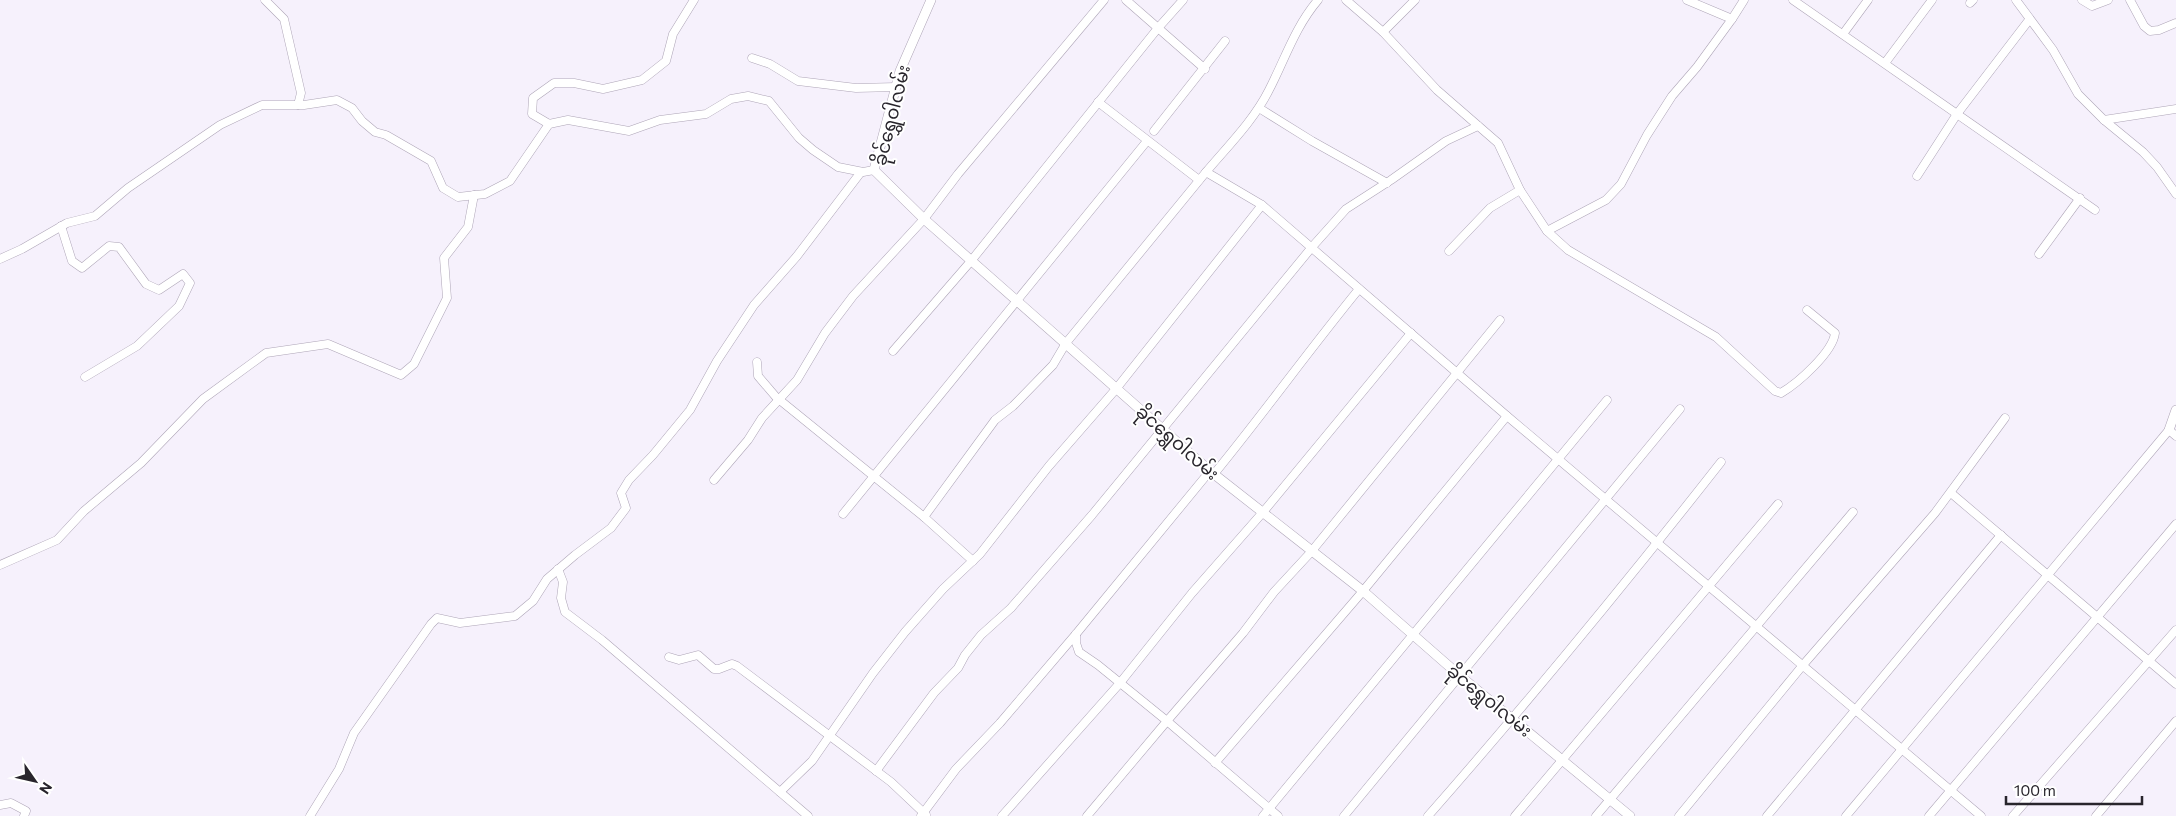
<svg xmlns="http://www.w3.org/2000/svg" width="2176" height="816" font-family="Commissioner,'Noto Sans Myanmar',sans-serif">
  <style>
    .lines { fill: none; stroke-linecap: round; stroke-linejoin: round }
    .minor-casing { stroke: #aea5b7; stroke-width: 9 }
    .tertiary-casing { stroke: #aea5b7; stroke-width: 10 }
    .minor { stroke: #fff; stroke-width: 8 }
    .tertiary { stroke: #fff; stroke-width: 9 }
    .labels { text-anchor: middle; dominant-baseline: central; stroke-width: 4; stroke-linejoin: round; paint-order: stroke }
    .street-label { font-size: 18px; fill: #28252c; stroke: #fff }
  </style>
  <rect width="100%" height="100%" fill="#f6f1fc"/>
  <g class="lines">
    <g class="minor-casing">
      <g id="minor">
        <path d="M265 0 284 19 301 93 298 105"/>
        <path d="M1126 0 1158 28 1183 0"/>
        <path d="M1346 0 1383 32 1437 90 1498 143 1520 190 1547 231 1568 250 1716 337 1775 391 1781 393C1798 383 1833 352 1835 333L1807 310"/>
        <path d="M1687 0 1732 19"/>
        <path d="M1793 0 2095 210"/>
        <path d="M2016 0 2053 50 2078 94 2104 120 2143 152 2157 167 2176 194"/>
        <path d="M2082 0 2092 6 2108 0"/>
        <path d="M2130 0 2144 26 2150 31 2159 30 2176 23"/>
        <path d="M1970 3 1973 0"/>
        <path d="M1383 32 1415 0"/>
        <path d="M1843 34 1868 0"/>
        <path d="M752 58 770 64 798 81 856 88 896 87"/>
        <path d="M1885 63 1932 0"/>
        <path d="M1098 102 1199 180"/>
        <path d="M1259 108 1312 141 1387 183"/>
        <path d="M2104 120 2176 109"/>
        <path d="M549 124 532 114 533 98 554 83H574L603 89 642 80 666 61 673 34 694 0"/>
        <path d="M1154 131 1225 41"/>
        <path d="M1206 172C1228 146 1254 120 1269 90 1285 59 1295 27 1318 0"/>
        <path d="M1917 176 1957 114 2029 20"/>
        <path d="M61 226 72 261 82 268 109 246 119 247 146 284 159 290 183 274 190 283 179 306 137 346 85 377"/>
        <path d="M1547 231 1606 200 1621 184 1647 135 1672 96 1697 67 1732 19 1744 0"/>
        <path d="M1449 251 1490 208 1520 190"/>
        <path d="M2039 254 2080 198"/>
        <path d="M0 259 22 249 67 223 95 216 128 188 220 125 262 105H304L337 100 352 108 362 121 375 132 386 135 431 161 443 188 458 197 485 194 510 181 549 124 568 120 629 131 660 120 706 114 731 99 748 96 769 101 799 138 813 150 838 167 863 172 874 170"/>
        <path d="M893 351 971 261 1158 28 1205 69"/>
        <path d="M757 362 758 376 776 397 924 517 973 561"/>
        <path d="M1214 474C1264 413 1309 350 1359 289"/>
        <path d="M714 480 748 440 762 418 797 380 825 333 853 296 924 219 958 174 1104 0"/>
        <path d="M1951 493 2176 684"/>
        <path d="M843 514 1147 141"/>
        <path d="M924 517 995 420 1013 406 1053 365 1066 343 1206 172 1262 205 1507 416 1981 816"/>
        <path d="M0 565 57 540 84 511 141 463 203 399 266 353 328 344 401 375 414 364 447 298 444 258 468 227 474 195"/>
        <path d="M558 569 563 582 561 598 565 612 602 640 808 816"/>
        <path d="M1076 634V643L1079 652 1098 665 1167 721 1087 816"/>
        <path d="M669 657 679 660 698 655 714 669H719L732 664 737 666 891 782 926 815"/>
        <path d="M1215 763 1363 591 1507 416"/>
        <path d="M876 771 934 693 958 668 965 655 981 635 1011 608 1092 515 1312 247 1346 209 1391 180 1446 141 1478 126"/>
        <path d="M780 792 812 761 873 673 905 632 943 589 980 554 1049 466 1116 389 1262 205"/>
        <path d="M0 805 11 803 26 811 24 816"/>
        <path d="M310 816 339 769 354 733 431 624 437 618 460 623 515 616 533 601 547 579 575 555 611 528 626 508 621 493 629 480 653 455 690 410 717 361 754 305 797 256 861 172"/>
        <path d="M921 816 956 769 1000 723 1076 634 1210 471"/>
        <path d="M1002 816 1120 683 1192 593 1264 511 1411 333"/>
        <path d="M1263 816 1607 400"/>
        <path d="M1278 816 1167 721 1243 633 1274 592 1311 552 1500 320"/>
        <path d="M1344 816 1680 409"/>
        <path d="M1428 816C1529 701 1626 583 1721 462"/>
        <path d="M1515 816 1778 504"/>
        <path d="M1596 816 1853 512"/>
        <path d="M1679 816 1803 665 1935 513 2005 418"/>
        <path d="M1767 816 2001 535"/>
        <path d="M1846 816 2169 430 2176 436"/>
        <path d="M1929 816 2176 524"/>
        <path d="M2013 816 2176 630"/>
        <path d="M2096 816 2176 721"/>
      </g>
    </g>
    <g class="tertiary-casing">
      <g id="tertiary">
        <path d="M931 0 900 71 874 170 924 219 1210 471 1363 591 1459 675 1630 816"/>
        <path d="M2169 430 2176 410"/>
      </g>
    </g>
    <use href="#minor" class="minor"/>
    <use href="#tertiary" class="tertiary"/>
  </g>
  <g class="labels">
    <g class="street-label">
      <text transform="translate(891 115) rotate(-76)">ခိုင်ရွှေဝါလမ်း</text>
      <text transform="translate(1178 442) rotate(41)">ခိုင်ရွှေဝါလမ်း</text>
      <text transform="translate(1490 700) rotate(39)">ခိုင်ရွှေဝါလမ်း</text>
    </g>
  </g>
  <g transform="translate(35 781) rotate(124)" stroke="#ffffff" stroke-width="4" paint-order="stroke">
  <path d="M0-4L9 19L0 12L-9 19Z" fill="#28252c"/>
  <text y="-8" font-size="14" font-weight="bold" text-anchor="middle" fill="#28252c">N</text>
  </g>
  <path d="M2006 796v8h136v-8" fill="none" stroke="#28252c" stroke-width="2.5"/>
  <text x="2014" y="796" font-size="15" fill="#28252c" stroke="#ffffff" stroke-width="4" paint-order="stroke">100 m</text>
</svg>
